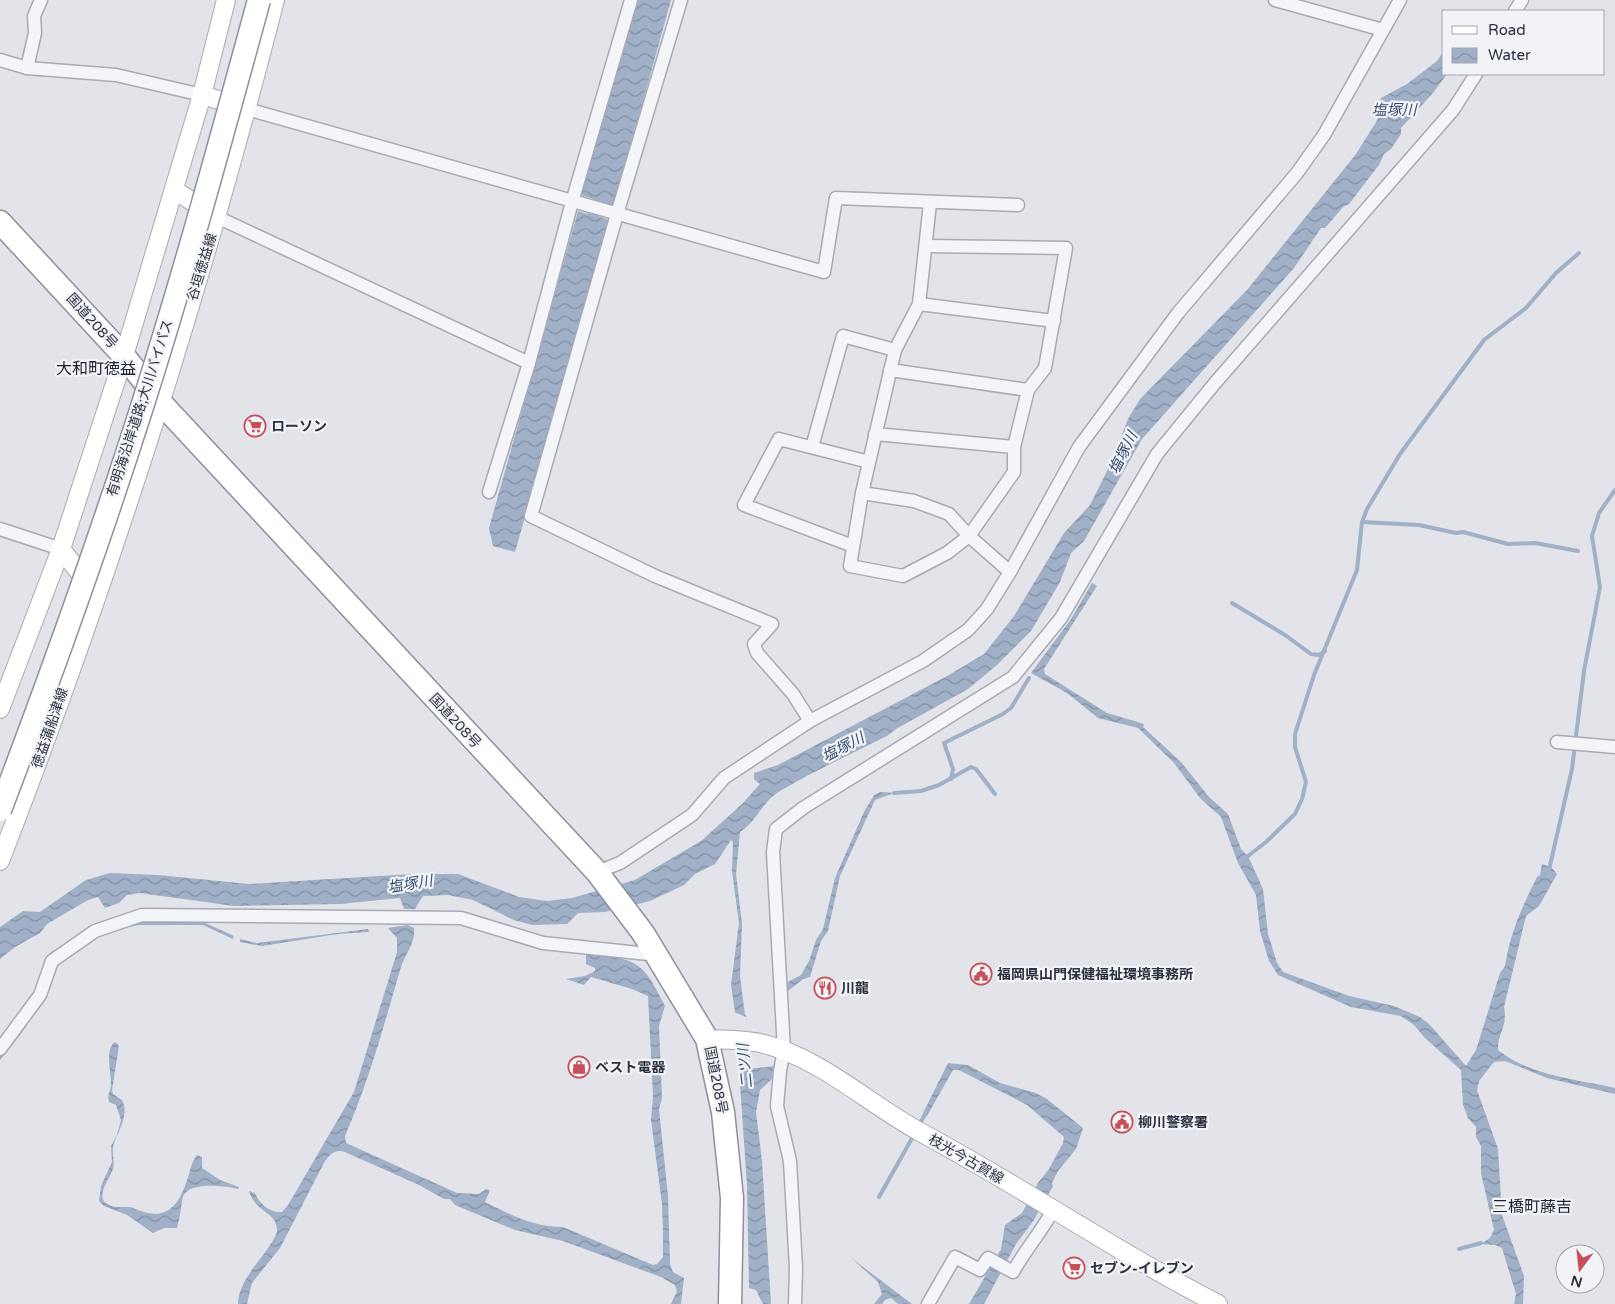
<svg xmlns="http://www.w3.org/2000/svg" width="1615" height="1304" font-family="'Varela Round','Noto Sans JP',sans-serif">
  <style>
    .water { fill: url(#water-waves) }
    .pier { fill: #e2e4e9 }
    .lines { fill: none; stroke-linecap: round; stroke-linejoin: round }
    .stream { stroke: #9fb0c7; stroke-width: 4 }
    .street-casing { stroke: #a7abb3; stroke-width: 15 }
    .secondary-casing { stroke: #a7abb3; stroke-width: 20 }
    .highway-casing { stroke: #8a919f; stroke-width: 25 }
    .street { stroke: #f4f5f8; stroke-width: 12 }
    .secondary { stroke: #fff; stroke-width: 18 }
    .highway { stroke: #fff; stroke-width: 22 }
    .highway-bridge-casing { stroke: #8a919f; stroke-width: 25; stroke-linecap: butt }
    .highway-bridge { stroke: #fff; stroke-width: 22 }
    .labels { text-anchor: middle; dominant-baseline: central; stroke-width: 4.5; stroke-linejoin: round; paint-order: stroke }
    .street-label { font-size: 14px; fill: #2b3140; stroke: #f1f3f7 }
    .poi-label { font-size: 14px; font-weight: bold; fill: #2b3140; stroke: #f1f3f7; text-anchor: start }
    .water-label { font-size: 15px; font-style: italic; fill: #374e72; stroke: #f1f3f7 }
    .quarter-label { font-size: 16px; fill: #1d2231; stroke: #f1f3f7 }
  </style>
  <defs>
    <pattern id="water-waves" width="16" height="10" patternUnits="userSpaceOnUse" patternTransform="scale(1.25)"><rect width="16" height="10" fill="#9fb0c7"/><path d="M0 5q4-4 8 0t8 0" fill="none" stroke="#8290a3"/></pattern>
  </defs>
  <rect width="100%" height="100%" fill="#e2e4e9"/>
  <g class="water">
    <path d="M637 0H671L614 206 601 202 598 216 609 220 515 552 493 546 489 528 578 211 588 214 593 199 581 195Z"/>
    <path d="M1444 51V74H1447L1433 93 1401 128V134L1391 149 1384 154 1379 165 1349 204 1343 207 1325 228H1321L1294 268 1142 439 1084 541 1071 553 1060 582 1031 631 997 665 968 689 896 729 887 736C851 754 814 771 780 791 761 803 758 820 740 832L736 874 742 924 740 976 742 992 745 1014 776 1070 773 1078 760 1090 756 1112 762 1161 771 1304H763L756 1290 749 1288 747 1185 735 1012 731 985 739 923 732 871 733 842 731 840 715 864 695 874 684 885 650 901 605 912 578 913 567 924 532 925 514 920 473 900 448 895 423 896 415 909H404L400 898 340 904 234 906 140 893 127 895 119 903 105 908 98 897 88 900 47 924 40 933 15 947 0 959V927L23 911 40 912 86 880 110 873 158 875 249 884 411 874H458L519 897 547 901 572 898 635 880 701 841 742 804 760 784 754 779V773L778 765 949 675 984 654 1014 616 1064 533 1090 505 1109 467 1128 419 1140 399 1247 290 1356 154 1378 119 1374 112 1381 98 1407 84 1437 61Z"/>
    <path d="M1092 583 1097 586 1044 669 1045 674 1107 713 1144 724 1143 727 1181 762 1209 797 1228 814 1241 849 1248 856 1263 889 1268 934 1277 963 1283 972 1349 996 1394 1006 1420 1017 1430 1025 1466 1066 1476 1050 1500 973 1505 966C1510 933 1522 907 1537 877L1540 875 1542 864 1551 867 1557 874 1539 906 1526 916 1504 1007C1508 1028 1497 1033 1498 1050 1530 1076 1576 1079 1615 1088V1094L1547 1078 1505 1061 1494 1062 1479 1081 1477 1090 1498 1149 1502 1215 1524 1276 1523 1304H1514L1516 1294 1502 1248 1495 1245 1481 1244 1490 1238 1494 1230 1481 1173V1146L1476 1137V1127L1468 1118 1463 1105 1461 1070 1425 1038 1414 1025 1401 1016 1351 1007 1278 975 1269 961 1260 931 1256 895 1238 863 1221 817 1200 798 1174 763 1138 728 1098 718 1067 693 1031 673 1071 619Z"/>
    <path d="M880 792 894 793 875 800 840 876 828 931 821 941 810 977 803 979 788 991 786 1033V983L801 975 809 961 816 940 823 929 835 878 864 812 874 795Z"/>
    <path d="M138 922H203L234 936 233 939 203 925H139L101 932 53 954 49 992 20 1035 0 1060V1055L38 1002 51 952 80 936Z"/>
    <path d="M407 925 414 928C416 942 405 954 401 967 384 1025 369 1081 345 1136L346 1143 457 1193 479 1194 486 1189 490 1190 485 1202C511 1215 533 1227 563 1227L653 1265 657 1264 663 1257V1232L662 1204 651 1120 653 1096 648 996 632 989 591 977 584 985 566 979 585 976 595 971V968L586 964V954C636 959 642 959 665 1006L659 1026 662 1098 659 1109 668 1196 670 1264 673 1272 684 1278 681 1304H671L677 1291 675 1285 661 1277 563 1241 515 1230 455 1205 450 1199H444L417 1184 347 1153C336 1148 331 1153 325 1161L280 1248 252 1283 247 1304H238C239 1276 267 1257 277 1232 278 1211 256 1214 249 1191L255 1193C259 1204 270 1213 282 1212L288 1205 354 1092 397 952V938L388 928Z"/>
    <path d="M368 929 369 932 338 934 262 946 240 942V939L257 943Z"/>
    <path d="M115 1042 119 1046 112 1090 113 1094 122 1100C130 1116 117 1132 113 1147 112 1154 115 1161 113 1169 110 1178 95 1196 107 1204 116 1210 126 1205 133 1208 161 1221 176 1212 186 1183 190 1173 191 1162 197 1155L202 1157V1168L220 1180 239 1187 238 1189C226 1186 188 1181 183 1197 181 1206 180 1218 177 1228H164L153 1233 127 1215 104 1206 99 1201 101 1186 112 1162 111 1146 117 1135 121 1120 116 1105 109 1102C107 1095 110 1092 111 1086 112 1074 104 1049 115 1042Z"/>
    <path d="M948 1063 968 1065 1000 1083 1036 1093 1047 1099 1083 1128 1076 1149 1058 1171 1052 1183 1053 1186 1034 1220 1016 1244 984 1304H969L1001 1249 1005 1225 1022 1213 1038 1183 1049 1169 1063 1143 1064 1137 1027 1105 959 1070H953L927 1116 923 1113Z"/>
    <path d="M850 1257 912 1304H898L891 1298 885 1300 882 1304H874L882 1294 878 1282Z"/>
  </g>
  <path class="pier" d="M734 1012 751 1019 774 1060 775 1066 747 1069 738 1074Z"/>
  <g class="lines">
    <g class="stream">
      <path d="M1362 522 1419 525 1456 533 1463 532 1508 544 1535 543 1578 551"/>
      <path d="M1232 603 1285 635 1311 654 1319 655 1325 651"/>
      <path d="M951 779 953 769 944 743 1003 714 1011 708 1029 678"/>
      <path d="M894 793 921 791 939 785 971 767 976 769 995 794"/>
      <path d="M1248 856 1266 842 1295 814 1302 799 1306 782 1295 747V734L1314 675 1357 570 1362 522 1367 509 1400 454 1484 340 1526 308 1556 273 1579 253"/>
      <path d="M1549 870 1572 769 1584 671 1600 587 1592 536 1599 513 1615 490"/>
      <path d="M919 1125 927 1111"/>
      <path d="M879 1197 915 1133"/>
      <path d="M1459 1249 1481 1243"/>
    </g>
    <g class="street-casing">
      <g id="street">
        <path d="M681 0 617 214 531 516 655 576 772 624 754 644 757 653 793 694 810 721"/>
        <path d="M1275 0 1383 30"/>
        <path d="M1515 11 1522 0"/>
        <path d="M0 60 27 68 116 75 202 95"/>
        <path d="M27 68 35 33 34 16 41 0"/>
        <path d="M247 109 824 272 836 198 1018 205"/>
        <path d="M930 203 919 304 895 350 862 493 914 501 949 514 969 536 1010 572"/>
        <path d="M217 217 529 363 489 492"/>
        <path d="M919 304 1054 321"/>
        <path d="M529 363 572 202 631 0"/>
        <path d="M890 370 1028 390"/>
        <path d="M875 434 1014 447"/>
        <path d="M812 447 843 336 895 350"/>
        <path d="M862 493 850 566 903 576 947 553 969 536 1014 472V447L1028 390 1045 368 1066 248 926 246"/>
        <path d="M0 529 61 549"/>
        <path d="M853 546 744 505 779 439 869 462"/>
        <path d="M1557 742 1615 747"/>
        <path d="M597 872 620 863 692 815 724 778 810 721 923 661 968 630 987 609 1010 572 1079 447 1178 313 1297 173 1324 135 1400 0"/>
        <path d="M0 1049 40 995 52 961 95 931 142 915 461 918 543 943 658 955"/>
        <path d="M795 1304 796 1268 790 1161 777 1106 780 1071 784 1050 773 852 776 829 803 808 1013 677 1061 618 1157 454 1215 383 1453 110 1476 74"/>
        <path d="M928 1304 955 1257 980 1270 988 1258 1013 1272C1025 1250 1042 1231 1053 1210"/>
      </g>
    </g>
    <g class="secondary-casing">
      <g id="secondary">
        <path d="M202 95 242 107"/>
        <path d="M174 190 212 214"/>
        <path d="M61 549 91 587"/>
        <path d="M0 709 61 549 124 356 202 95 226 0"/>
        <path d="M0 861C109 580 200 292 275 0"/>
        <path d="M707 1039C726 1040 746 1039 764 1044 822 1059 870 1105 922 1133 1022 1187 1117 1252 1218 1304"/>
      </g>
    </g>
    <g class="highway-casing">
      <path id="highway" d="M0 222 124 356 161 403 597 872 643 933 707 1039 723 1112 732 1198 730 1304"/>
    </g>
    <use href="#street" class="street"/>
    <use href="#secondary" class="secondary"/>
    <use href="#highway" class="highway"/>
    <g class="highway-bridge-casing">
      <path id="highway-bridge" d="M0 810C51 676 99 542 142 407 185 272 222 136 259 0"/>
    </g>
    <use href="#highway-bridge" class="highway-bridge"/>
  </g>
  <defs>
    <g id="supermarket-ring" transform="scale(1.125)"><circle r="9.5" fill="#f1f3f7" stroke="#c64f59" stroke-width="1.5"/><path d="M-6-5.5h2.5l.6 2H6L4.5 2H-2.5L-4.4-4H-6ZM-1.5 3.2a1.3 1.3 0 1 0 .1 0ZM3 3.2a1.3 1.3 0 1 0 .1 0Z" fill="#c64f59"/></g>
    <g id="civic-ring" transform="scale(1.125)"><circle r="9.5" fill="#f1f3f7" stroke="#c64f59" stroke-width="1.5"/><path d="M-.6-6.5H3V-4.5H.6V-3L4-1V1h2V6H-6V1h2V-1L-.6-3ZM-1.2 2.5V6h2.4V2.5Z" fill="#c64f59"/></g>
    <g id="restaurant-ring" transform="scale(1.125)"><circle r="9.5" fill="#f1f3f7" stroke="#c64f59" stroke-width="1.5"/><path d="M-5-6h1v4h1v-4h1v4h1v-4h1v5L-1.5 .5V6h-2V.5L-5-1ZM5-6V6H3V1.5H1.5Q1.5-4 5-6Z" fill="#c64f59"/></g>
    <g id="shop-ring" transform="scale(1.125)"><circle r="9.5" fill="#f1f3f7" stroke="#c64f59" stroke-width="1.5"/><path d="M-5-2.5h2.3a2.7 3.5 0 0 1 5.4 0H5L5.5 6h-11ZM-1.5-2.5h3a1.5 2.3 0 0 0-3 0Z" fill="#c64f59"/></g>
  </defs>
  <g fill-rule="evenodd">
    <use href="#supermarket-ring" x="255" y="426"/>
    <use href="#civic-ring" x="981" y="974"/>
    <use href="#restaurant-ring" x="825" y="988"/>
    <use href="#shop-ring" x="579" y="1067"/>
    <use href="#civic-ring" x="1122" y="1122"/>
    <use href="#supermarket-ring" x="1074" y="1268"/>
  </g>
  <g class="labels">
    <g class="street-label">
      <text transform="translate(202 267) rotate(-73)">谷垣徳益線</text>
      <text transform="translate(92 321) rotate(48)">国道208号</text>
      <text transform="translate(140 408) rotate(-72)">有明海沿岸道路;大川バイパス</text>
      <text transform="translate(455 721) rotate(47)">国道208号</text>
      <text transform="translate(50 728) rotate(-71)">徳益蒲船津線</text>
      <text transform="translate(716 1080) rotate(79)">国道208号</text>
      <text transform="translate(966 1159) rotate(30)">枝光今古賀線</text>
    </g>
    <g class="poi-label">
      <text x="271" y="426">ローソン</text>
      <text x="997" y="974">福岡県山門保健福祉環境事務所</text>
      <text x="841" y="988">川龍</text>
      <text x="595" y="1067">ベスト電器</text>
      <text x="1138" y="1122">柳川警察署</text>
      <text x="1090" y="1268">セブン-イレブン</text>
    </g>
    <g class="water-label">
      <text x="1394" y="110">塩塚川</text>
      <text transform="translate(1123 453) rotate(-63)">塩塚川</text>
      <text transform="translate(843 747) rotate(-28)">塩塚川</text>
      <text transform="translate(410 884) rotate(-9)">塩塚川</text>
      <text transform="translate(745 1066) rotate(-96)">二ツ川</text>
    </g>
    <g class="quarter-label">
      <text x="96" y="369">大和町徳益</text>
      <text x="1532" y="1207">三橋町藤吉</text>
    </g>
  </g>
  <rect x="1442" y="10" width="162" height="65" fill="#f1f3f7" stroke="#a2a5ae"/>
  <rect x="1452" y="26" width="25" height="8" fill="#ffffff" stroke="#a2a5ae"/>
  <text x="1488" y="35" font-size="15" fill="#2b3140">Road</text>
  <rect x="1452" y="48" width="25" height="15" fill="url(#water-waves)" stroke="#a2a5ae"/>
  <text x="1488" y="60" font-size="15" fill="#2b3140">Water</text>
  <g transform="translate(1580 1269) rotate(195)"><circle r="24" fill="#f1f3f7" stroke="#a2a5ae"/>
  <path d="M0-4L9 19L0 12L-9 19Z" fill="#c64f59"/>
  <text y="-8" font-size="14" font-weight="bold" text-anchor="middle" fill="#2b3140">N</text>
  </g>
</svg>
